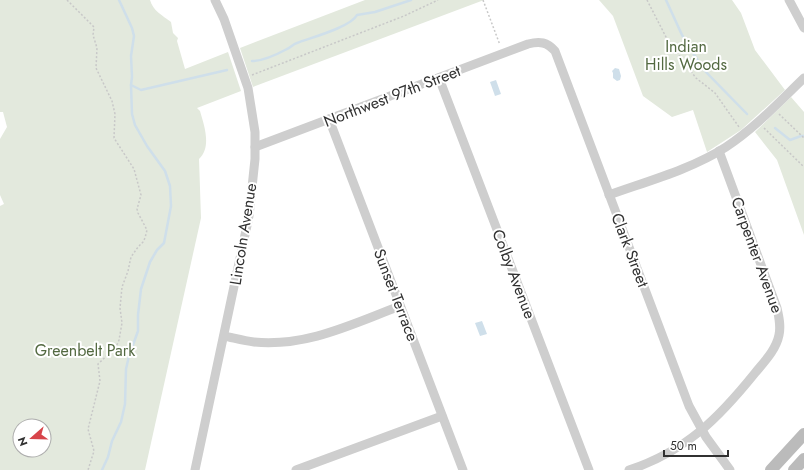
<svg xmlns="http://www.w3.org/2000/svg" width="804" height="470" font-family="Jost,sans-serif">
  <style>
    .green { fill: #e3e9dd; fill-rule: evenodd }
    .water { fill: #cfdfea }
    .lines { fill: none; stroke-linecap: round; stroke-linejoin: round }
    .stream { stroke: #cfdfea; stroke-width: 2.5 }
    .path { stroke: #c8c8c8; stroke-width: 1.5; stroke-dasharray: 2 2; stroke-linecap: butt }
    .street { stroke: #cecece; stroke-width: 9 }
    .secondary { stroke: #bbb; stroke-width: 12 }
    .labels { text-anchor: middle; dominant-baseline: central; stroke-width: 4; stroke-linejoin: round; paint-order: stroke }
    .park-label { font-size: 16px; fill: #536941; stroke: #fff }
    .street-label { font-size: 16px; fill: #313131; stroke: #fff }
  </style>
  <rect width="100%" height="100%" fill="#fff"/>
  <g class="green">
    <path d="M0 0H150C153 11 162 15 171 22L173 33 178 38 177 41 185 69 228 52 241 91 197 108 200 111C204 125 212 147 199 159L201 218 145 470H0V206L4 204 0 195V139L7 127 3 112H0ZM20 426H44V450H20Z"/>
    <path d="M365 0H484L253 87 240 48Z"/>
    <path d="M599 0H732L741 13 755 50 785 90 741 130 707 152 693 110 672 117 643 96 613 16Z"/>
    <path d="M791 97 804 112V235L777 160 755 132Z"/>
  </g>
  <g class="water">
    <path d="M615 68 619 69 621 76 620 80 617 81 613 78V73L612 71Z"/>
    <path d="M496 80 501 94 495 96 490 82Z"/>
    <path d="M482 321 487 334 480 336 475 323Z"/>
  </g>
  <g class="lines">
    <g class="stream">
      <path d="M666 0 682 35 703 69 747 114"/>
      <path d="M252 61C264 61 276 55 287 49 290 48 293 44 297 43 310 38 351 27 357 15L375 12 411 0"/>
      <path d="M131 85 141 90 227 70"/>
      <path d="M775 128 790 140 801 136H804"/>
      <path d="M102 470 108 457 112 441 121 422 125 404 126 369 129 356 138 331V315L141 289 150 262 157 250 164 243 171 206 170 186 165 171 147 146 135 125 132 114 131 85 132 77 131 56 134 36 132 28 119 0"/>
    </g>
    <g class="path">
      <path d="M67 0 94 27 93 35 97 48 96 68 112 101 115 114 114 138 134 169 141 195 137 209 138 213 147 230 145 238 143 242 138 247 131 257 128 271 122 287 120 308 122 323 119 340 116 347 98 364 100 381 88 429 94 451 88 470"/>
      <path d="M483 0 500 45"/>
      <path d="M647 0 666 37 681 58 696 78 715 93 739 127"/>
      <path d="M252 75 404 16 438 0"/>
      <path d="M779 114 804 138"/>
      <path d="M764 128 804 167"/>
    </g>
    <g class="street">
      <path d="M789 0 804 28"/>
      <path d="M439 78 589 470"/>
      <path d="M329 119 463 470"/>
      <path d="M255 147 528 44C540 41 547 42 555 51L689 406 706 437 730 470"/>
      <path d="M609 195C648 181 692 169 726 147 755 128 779 102 804 78"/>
      <path d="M224 336C234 338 244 341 254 342 307 347 352 324 400 306"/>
      <path d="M195 470 249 216 255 159V132L248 88 224 19 215 0"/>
      <path d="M296 470 442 416"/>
      <path d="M629 470C686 451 718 419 755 373 764 362 776 350 779 335 781 326 779 317 777 308L719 151"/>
    </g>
    <g class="secondary">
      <path d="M771 470 804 434"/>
      <path d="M794 470 804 459"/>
    </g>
  </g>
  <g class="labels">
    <g class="park-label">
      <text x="686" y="46">Indian<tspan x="686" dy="18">Hills Woods</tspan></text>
      <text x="85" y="350">Greenbelt Park</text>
    </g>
    <g class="street-label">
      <text transform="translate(392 96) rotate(-21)">Northwest 97th Street</text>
      <text transform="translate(243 234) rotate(-81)">Lincoln Avenue</text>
      <text transform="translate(630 250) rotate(69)">Clark Street</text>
      <text transform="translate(757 255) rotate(70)">Carpenter Avenue</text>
      <text transform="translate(514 274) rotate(69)">Colby Avenue</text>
      <text transform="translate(396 295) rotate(69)">Sunset Terrace</text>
    </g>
  </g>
  <g transform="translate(32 438) rotate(250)"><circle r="19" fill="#ffffff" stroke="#adadad"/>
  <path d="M0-3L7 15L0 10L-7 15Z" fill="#d7444a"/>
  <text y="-6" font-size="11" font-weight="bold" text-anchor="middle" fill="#313131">N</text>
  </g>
  <path d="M664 450v6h64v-6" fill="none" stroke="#313131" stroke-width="2"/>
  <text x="670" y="450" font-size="12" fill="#313131" stroke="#ffffff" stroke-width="3" paint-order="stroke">50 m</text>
</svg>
